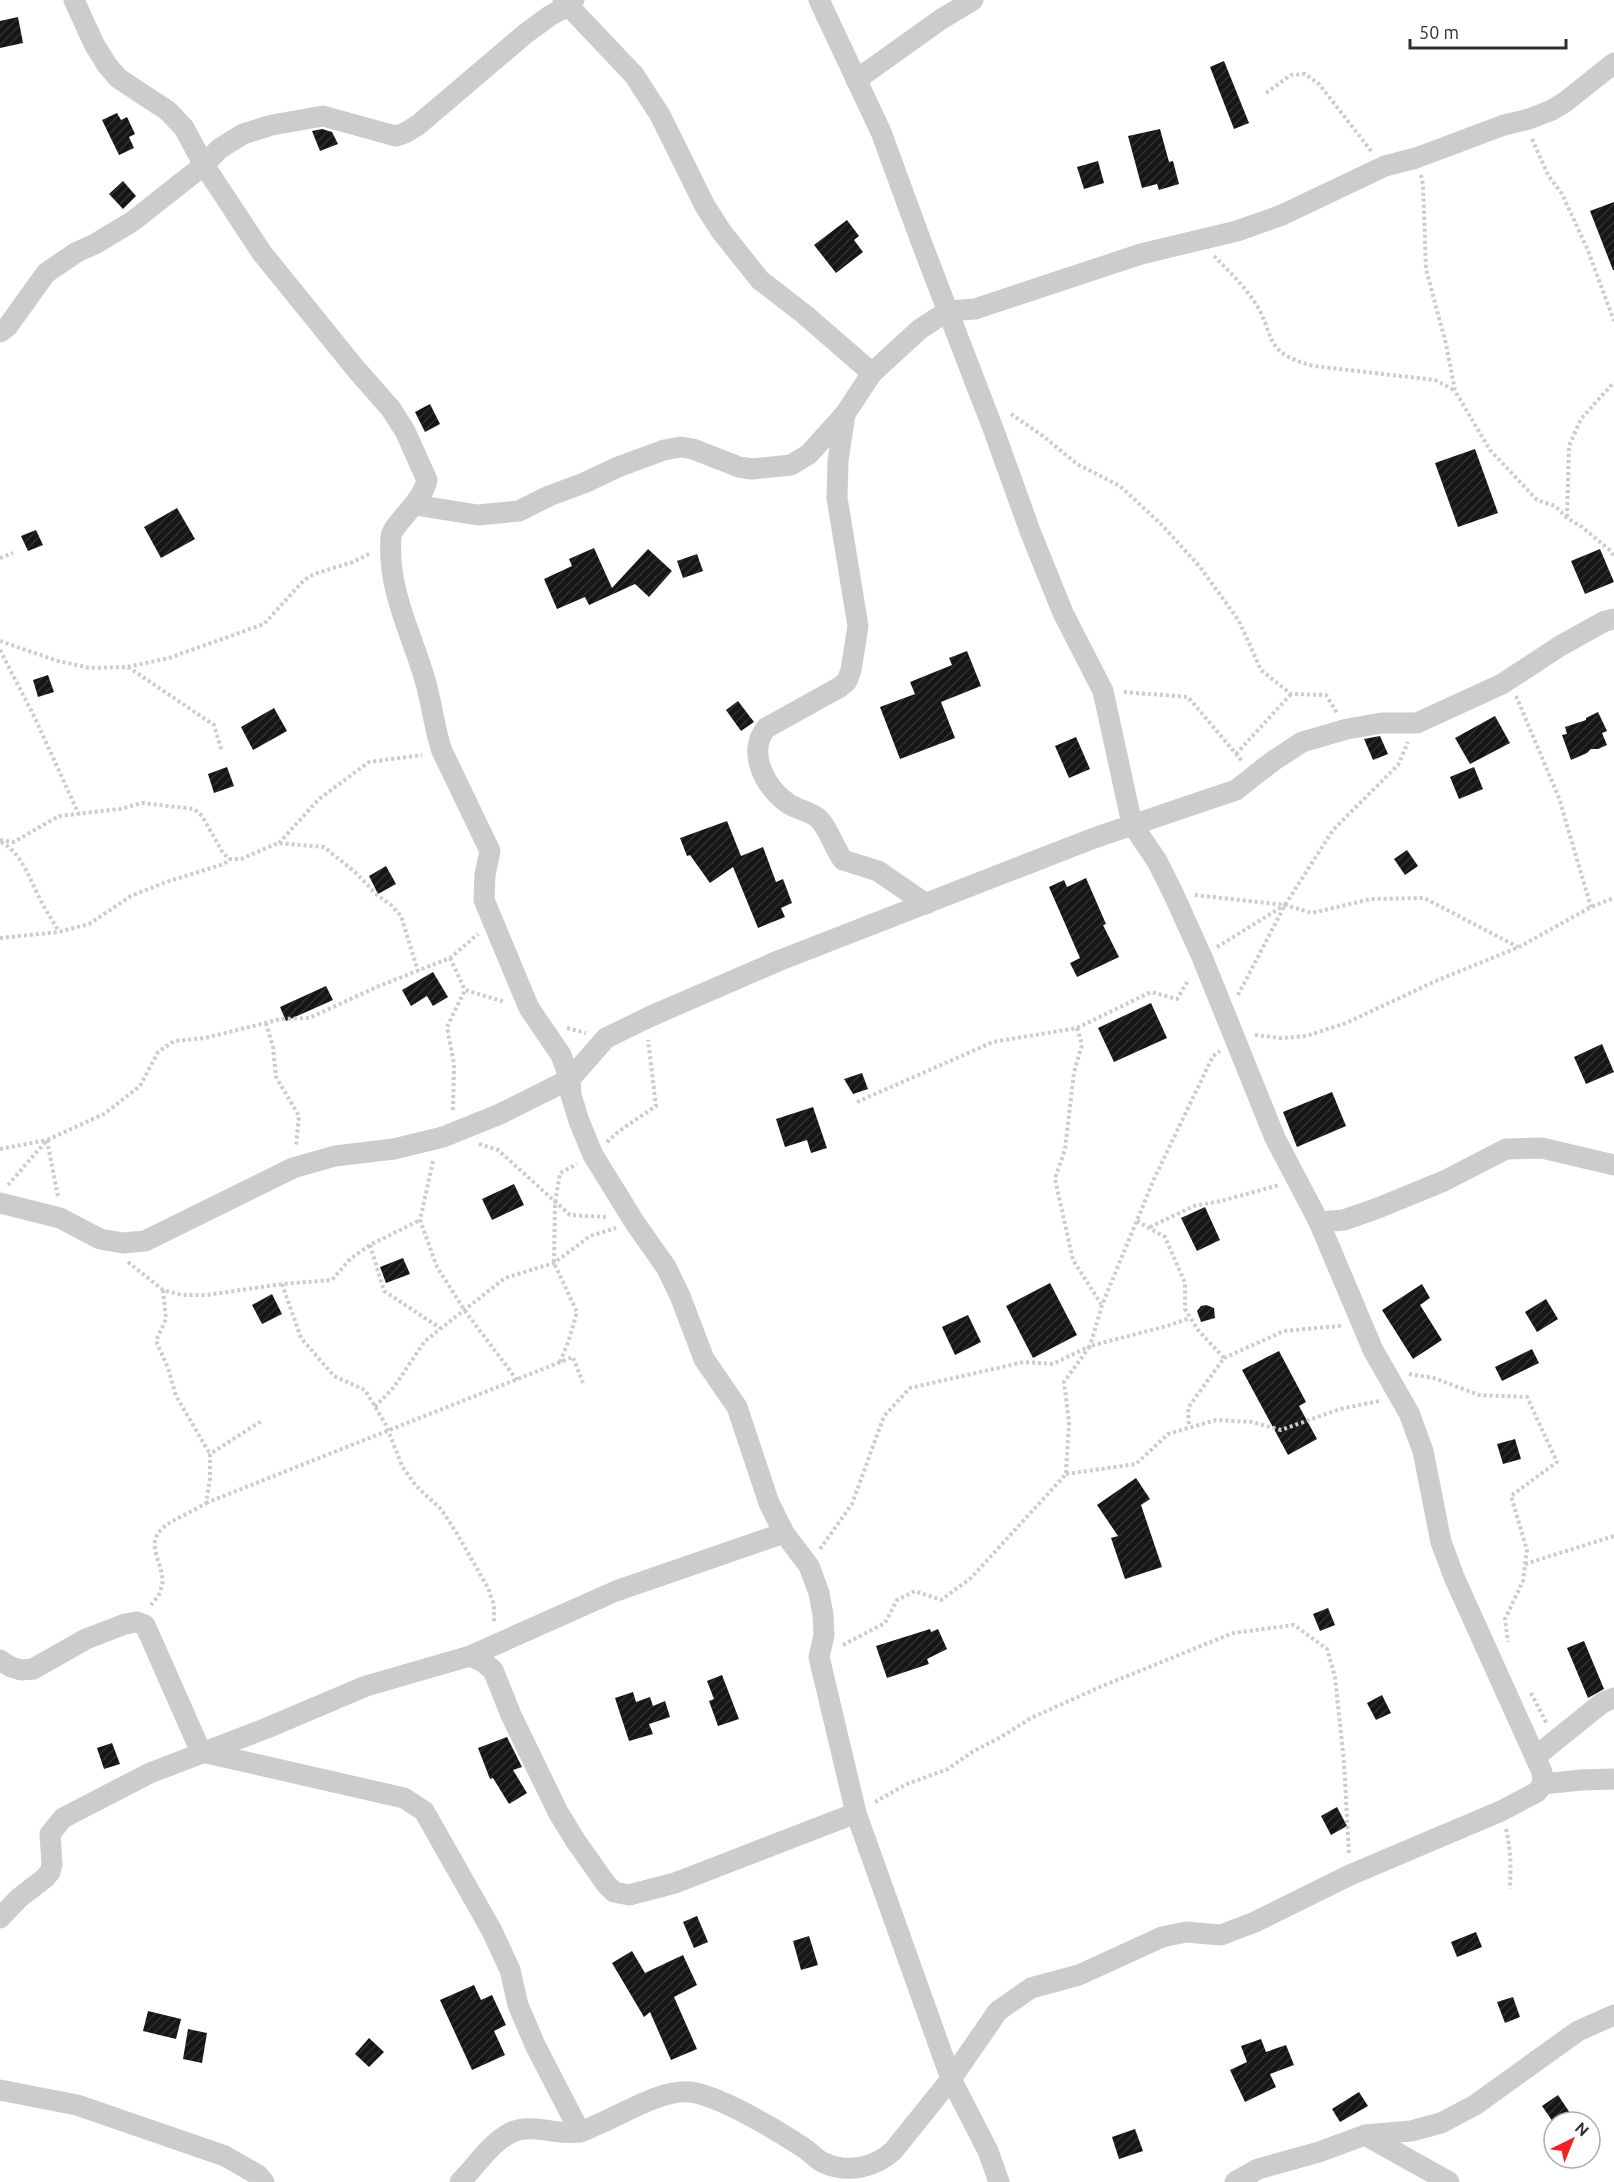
<svg xmlns="http://www.w3.org/2000/svg" width="1614" height="2182" font-family="Ubuntu,sans-serif">
  <style>
    .building { fill: url(#building-hatch) }
    .lines { fill: none; stroke-linecap: round; stroke-linejoin: round }
    .path { stroke: #ccc; stroke-width: 4; stroke-dasharray: 3 3; stroke-linecap: butt }
    .minor { stroke: #ccc; stroke-width: 21 }
  </style>
  <defs>
    <pattern id="building-hatch" width="6" height="6" patternUnits="userSpaceOnUse" patternTransform="scale(1.5)"><rect width="6" height="6" fill="#161616"/><path d="M-1 1l2-2M0 6l6-6M5 7l2-2" fill="none" stroke="#303030"/></pattern>
  </defs>
  <rect width="100%" height="100%" fill="#fff"/>
  <g class="building">
    <path d="M18 17 23 43 0 48V21Z"/>
    <path d="M1224 61 1249 123 1234 129 1210 67Z"/>
    <path d="M117 113 121 120 127 117 135 134 129 137 134 148 119 155 102 120Z"/>
    <path d="M322 129 332 132 338 144 320 151 312 131Z"/>
    <path d="M1160 129 1169 162 1173 161 1179 184 1159 190 1157 184 1142 188 1128 136Z"/>
    <path d="M1098 161 1104 183 1084 189 1077 167Z"/>
    <path d="M123 181 136 196 123 209 109 194Z"/>
    <path d="M1614 202V270H1613L1590 211Z"/>
    <path d="M847 220 859 236 854 240 863 252 836 273 814 245Z"/>
    <path d="M430 404 440 424 425 432 415 412Z"/>
    <path d="M1475 449 1498 513 1458 527 1435 463Z"/>
    <path d="M177 508 195 539 161 558 144 527Z"/>
    <path d="M36 530 43 545 28 551 21 536Z"/>
    <path d="M594 548 612 588 648 549 672 571 649 597 635 584 589 605 585 597 557 609 544 579 572 566 569 559Z"/>
    <path d="M1600 549 1614 582 1585 594 1571 561Z"/>
    <path d="M697 554 703 571 683 578 677 561Z"/>
    <path d="M967 651 981 686 941 702 955 738 900 759 880 707 915 694 910 682 952 665 949 658Z"/>
    <path d="M48 675 54 692 38 697 33 680Z"/>
    <path d="M738 701 754 722 741 731 726 710Z"/>
    <path d="M274 708 287 731 253 750 241 727Z"/>
    <path d="M1598 712 1607 731 1602 733 1607 745 1598 749H1591L1587 753 1571 760 1562 735 1567 734 1565 727 1586 720V718Z"/>
    <path d="M1495 716 1510 743 1470 764 1455 738Z"/>
    <path d="M1380 736 1388 754 1373 760 1364 739Z"/>
    <path d="M1076 737 1090 769 1069 778 1055 746Z"/>
    <path d="M227 767 234 786 214 793 208 774Z"/>
    <path d="M1474 767 1483 789 1459 799 1450 777Z"/>
    <path d="M727 821 741 856 763 847 776 882 783 879 792 903 781 908 785 917 758 928 733 867 710 883 690 855 687 856 680 838Z"/>
    <path d="M1407 850 1418 866 1405 875 1394 859Z"/>
    <path d="M386 866 396 884 378 894 369 876Z"/>
    <path d="M1086 878 1106 924 1103 925 1119 957 1077 977 1070 963 1080 958 1049 887 1064 880 1067 887Z"/>
    <path d="M433 972 448 997 433 1006 427 996 411 1006 402 990Z"/>
    <path d="M326 986 333 1000 286 1021 280 1007Z"/>
    <path d="M1151 1003 1167 1038 1114 1062 1098 1028Z"/>
    <path d="M1602 1044 1614 1072 1586 1084 1574 1057Z"/>
    <path d="M862 1073 868 1089 853 1094 844 1079Z"/>
    <path d="M1332 1092 1346 1126 1297 1147 1283 1112Z"/>
    <path d="M813 1107 827 1148 811 1153 807 1140 785 1147 776 1119Z"/>
    <path d="M514 1184 524 1205 492 1220 482 1199Z"/>
    <path d="M1205 1207 1220 1240 1197 1251 1181 1218Z"/>
    <path d="M403 1258 410 1274 386 1283 380 1267Z"/>
    <path d="M1050 1283 1077 1335 1033 1358 1006 1306Z"/>
    <path d="M1422 1284 1430 1298 1420 1305 1442 1340 1413 1359 1382 1310Z"/>
    <path d="M272 1294 282 1314 262 1324 252 1305Z"/>
    <path d="M1546 1299 1558 1319 1537 1332 1525 1312Z"/>
    <path d="M1206 1305 1214 1308 1215 1318 1201 1322 1197 1311 1201 1306Z"/>
    <path d="M968 1315 981 1342 955 1355 942 1327Z"/>
    <path d="M1532 1349 1539 1363 1502 1381 1495 1367Z"/>
    <path d="M1279 1351 1306 1402 1299 1406 1317 1439 1288 1455 1242 1370Z"/>
    <path d="M1515 1439 1521 1459 1503 1464 1497 1444Z"/>
    <path d="M1136 1478 1150 1499 1141 1505 1162 1567 1125 1579 1111 1538 1118 1536 1097 1505Z"/>
    <path d="M1328 1608 1335 1625 1320 1631 1313 1614Z"/>
    <path d="M930 1629 931 1632 938 1629 947 1649 927 1659 929 1664 887 1678 876 1646Z"/>
    <path d="M1584 1641 1604 1689 1588 1698 1567 1648Z"/>
    <path d="M722 1675 739 1719 718 1726 709 1701 714 1699 707 1681Z"/>
    <path d="M633 1692 636 1702 650 1697 653 1706 665 1701 670 1717 649 1724 653 1734 629 1741 615 1698Z"/>
    <path d="M1382 1695 1391 1713 1376 1720 1367 1703Z"/>
    <path d="M507 1737 522 1767 513 1770 527 1793 509 1804 493 1778 490 1779 478 1748Z"/>
    <path d="M112 1743 120 1764 104 1769 97 1748Z"/>
    <path d="M1337 1807 1347 1826 1331 1835 1321 1816Z"/>
    <path d="M697 1916 708 1942 694 1948 683 1922Z"/>
    <path d="M1476 1932 1482 1947 1457 1957 1451 1942Z"/>
    <path d="M809 1936 818 1965 801 1970 793 1941Z"/>
    <path d="M632 1951 645 1973 683 1955 697 1985 674 1997 697 2049 671 2060 650 2012 644 2017 612 1963Z"/>
    <path d="M474 1985 481 2000 492 1995 506 2025 494 2031 505 2055 472 2070 440 2000Z"/>
    <path d="M1513 1997 1520 2017 1505 2023 1497 2002Z"/>
    <path d="M148 2011 181 2019 176 2039 143 2031Z"/>
    <path d="M188 2029 207 2033 202 2063 183 2059Z"/>
    <path d="M369 2038 384 2052 369 2067 355 2054Z"/>
    <path d="M1261 2039 1266 2052 1286 2045 1294 2065 1270 2074 1276 2087 1245 2102 1230 2070 1247 2062 1241 2046Z"/>
    <path d="M1359 2092 1368 2106 1340 2122 1332 2109Z"/>
    <path d="M1558 2095 1576 2122H1553L1542 2106Z"/>
    <path d="M1135 2129 1143 2151 1119 2159 1112 2137Z"/>
  </g>
  <g class="lines">
    <g class="path">
      <path d="M1266 93 1291 75 1305 74 1319 84 1372 152"/>
      <path d="M1532 139 1548 175 1562 194 1587 248 1614 321"/>
      <path d="M1421 175 1423 185 1426 269 1446 344 1455 391 1490 450 1537 500 1555 506 1567 518 1582 527 1611 551 1614 557"/>
      <path d="M1214 256C1227 269 1241 283 1252 298 1278 335 1259 352 1314 366L1435 380 1454 390"/>
      <path d="M1011 414 1043 436 1077 464 1120 486 1161 524 1200 567 1239 621 1261 670 1291 694 1326 695 1337 713"/>
      <path d="M1567 517 1569 446 1581 419 1614 382"/>
      <path d="M0 558 13 553"/>
      <path d="M0 641 58 661 90 668 127 667 169 658 264 624 304 580 314 574 353 562 371 553"/>
      <path d="M0 650 35 718 79 815"/>
      <path d="M128 667 214 725 222 752"/>
      <path d="M1124 692 1188 697 1242 761"/>
      <path d="M1516 696 1559 798 1591 907"/>
      <path d="M1236 754 1291 694"/>
      <path d="M0 840 14 842 59 816 120 809 142 803 194 809 202 816 223 853 230 859H241L278 843 324 847 355 872 377 895 391 905 401 916 418 971"/>
      <path d="M1 842C22 853 30 880 40 899 46 911 53 921 59 932"/>
      <path d="M279 843 319 799 369 762 422 755"/>
      <path d="M1195 895 1285 905 1312 913 1371 899 1424 898 1518 947"/>
      <path d="M0 938 59 932 89 924 131 896 166 882 224 864 230 859"/>
      <path d="M1217 947 1285 905"/>
      <path d="M450 958 465 990 505 1002"/>
      <path d="M1238 995 1285 905 1333 830 1398 765 1408 742"/>
      <path d="M266 1023 273 1047 276 1077 299 1116 296 1146"/>
      <path d="M567 1028 586 1033"/>
      <path d="M1077 1028 1082 1045 1074 1072 1065 1149 1055 1179 1073 1260 1101 1304"/>
      <path d="M1255 1035 1281 1038 1306 1036 1346 1023 1438 980 1519 947 1591 907 1614 898"/>
      <path d="M857 1102 993 1042 1077 1028 1151 992 1177 999 1189 979"/>
      <path d="M453 1110 454 1064 447 1027 465 990"/>
      <path d="M607 1142 619 1131 656 1106 648 1040"/>
      <path d="M479 1144 498 1150 570 1215 607 1217"/>
      <path d="M0 1149 47 1140 58 1197"/>
      <path d="M433 1161 420 1220 437 1267 465 1311 517 1380"/>
      <path d="M8 1185 47 1140 104 1114 140 1086 158 1052 174 1041 205 1038 281 1019 309 1018 379 986 450 958 478 934"/>
      <path d="M1137 1221 1165 1237 1185 1283V1309L1198 1330 1224 1358 1188 1408 1189 1427"/>
      <path d="M1150 1227 1194 1206 1221 1201 1279 1185"/>
      <path d="M370 1245 384 1291 440 1328"/>
      <path d="M128 1262 163 1290 182 1295H207L282 1284 332 1280 350 1259 370 1245 420 1220"/>
      <path d="M282 1284 301 1338 334 1376 365 1390 386 1425 402 1466 416 1486 441 1509 456 1532 488 1588 494 1605V1623"/>
      <path d="M163 1290 166 1319 156 1341 168 1368 176 1396 210 1454"/>
      <path d="M1224 1358 1284 1331 1339 1326 1342 1323"/>
      <path d="M560 1362 569 1340 577 1312 554 1263 555 1203 560 1173 577 1164"/>
      <path d="M1409 1374 1434 1378 1479 1395 1527 1397 1557 1462 1511 1496 1527 1550 1523 1581 1505 1619 1508 1642"/>
      <path d="M375 1407 394 1387 425 1341 505 1278 554 1263 590 1236 616 1228"/>
      <path d="M1066 1474 1136 1464 1168 1434 1216 1420 1252 1422 1281 1430 1340 1409 1379 1401"/>
      <path d="M206 1503 573 1357 583 1383"/>
      <path d="M820 1549 852 1504 884 1416 910 1388 1024 1362 1053 1364 1090 1346 1102 1305 1154 1179 1213 1056 1220 1051"/>
      <path d="M1525 1564 1614 1536"/>
      <path d="M151 1605C154 1601 160 1595 161 1589 169 1568 141 1545 164 1527 174 1519 194 1511 206 1503L210 1478V1454L263 1420"/>
      <path d="M843 1645 885 1623 897 1600 915 1591 941 1600 971 1578 1066 1474 1069 1422 1064 1382 1090 1346 1167 1326 1190 1318"/>
      <path d="M1531 1693 1547 1724"/>
      <path d="M875 1802 907 1784 948 1769 972 1752 1001 1737 1031 1718 1100 1687 1233 1633 1294 1625 1327 1649 1335 1677 1344 1762 1349 1854"/>
      <path d="M1506 1829C1511 1849 1511 1868 1510 1889"/>
    </g>
    <g class="minor">
      <path d="M74 0 94 44 107 65 118 78 168 111 184 128 204 165 262 253 355 368 391 409 405 431 427 480C423 502 392 524 391 537 387 590 411 631 425 680 432 703 434 728 442 751L490 851 485 875 484 900 529 1008 561 1055 570 1079 571 1095 579 1121 593 1155 635 1223 666 1267 680 1296 704 1359 737 1407 769 1503 784 1533 809 1566 819 1593 823 1615 824 1635 819 1657 856 1813 951 2079 988 2151 999 2182"/>
      <path d="M563 0 634 75 660 115 705 206 721 231 760 280 804 314 872 373 920 329 948 311 975 309 1141 254 1237 231 1282 215 1385 166 1416 158 1504 125 1529 119 1552 110 1565 102 1614 63"/>
      <path d="M819 0 881 132 922 244 994 431 1030 531 1063 613 1103 691 1132 824 1157 861 1173 893 1202 957 1275 1138 1319 1222 1373 1350 1409 1413 1423 1451 1441 1542 1454 1577 1542 1772 1543 1784"/>
      <path d="M856 80 940 20 973 0"/>
      <path d="M0 332 8 326 46 273 77 252 95 244 133 221 204 165 219 149 243 134 272 125 323 116 388 134 396 136 405 133 418 125 525 34 551 15 568 6 574 0"/>
      <path d="M872 373 845 414 838 461 837 498 858 626 851 670 847 681 840 687 766 728C746 753 766 789 789 804 798 810 812 812 819 819 829 829 834 848 843 860L878 871 926 904"/>
      <path d="M415 505 478 515 519 511 549 496 584 483 618 467 664 450 681 447 693 449 739 467 752 469 791 465 809 454 845 414"/>
      <path d="M0 1203 60 1218 100 1239 123 1243 145 1241 293 1168 335 1156 394 1149 443 1137 500 1114 570 1079 606 1038 649 1017 778 961 1094 838 1236 790 1273 761 1302 742 1347 729 1382 723H1417L1502 684 1560 646 1605 621 1614 619"/>
      <path d="M1319 1222 1344 1220 1378 1208 1444 1181 1506 1149 1542 1148 1614 1165"/>
      <path d="M470 1656 616 1591 784 1533"/>
      <path d="M0 1660 11 1667 21 1670 33 1669 86 1639 125 1624 137 1622 145 1625 201 1752"/>
      <path d="M202 1752 404 1798 424 1811 492 1931 510 1970 518 2005 535 2045 580 2132"/>
      <path d="M1535 1757 1602 1703 1614 1698"/>
      <path d="M0 1918 19 1898 45 1878 50 1872 52 1864 50 1834 63 1818 150 1773 267 1728 366 1686 470 1656 483 1662 493 1670 511 1715 558 1812 575 1840 606 1884 614 1892 629 1895 675 1883 856 1813"/>
      <path d="M0 2090 77 2105 225 2156 258 2175 264 2182"/>
      <path d="M1365 2135 1449 2182"/>
      <path d="M460 2182C477 2165 490 2143 512 2132 533 2123 559 2136 580 2132 587 2130 595 2125 601 2123 626 2112 663 2089 690 2092 721 2096 778 2131 804 2148 810 2152 816 2159 822 2162 847 2174 874 2168 893 2151L951 2079 998 2011 1031 1988 1079 1975 1162 1937 1186 1932 1221 1935 1255 1922 1350 1875 1501 1811 1537 1792 1543 1784 1581 1780 1614 1779"/>
      <path d="M1235 2182 1258 2169 1319 2152 1365 2135 1411 2131 1441 2123 1475 2105 1578 2031 1614 2015"/>
    </g>
  </g>
  <g transform="translate(1572 2140) rotate(43)"><circle r="28" fill="#ffffff" stroke="#acacac" stroke-width="1.5"/>
  <path d="M0-4.5L10 22L0 15L-10 22Z" fill="#f62021"/>
  <text y="-9" font-size="16" font-weight="bold" text-anchor="middle" fill="#2f2f2f">N</text>
  </g>
  <path d="M1410 39v9h156v-9" fill="none" stroke="#2f2f2f" stroke-width="3"/>
  <text x="1419" y="39" font-size="18" fill="#2f2f2f" stroke="#ffffff" stroke-width="4.5" paint-order="stroke">50 m</text>
</svg>
